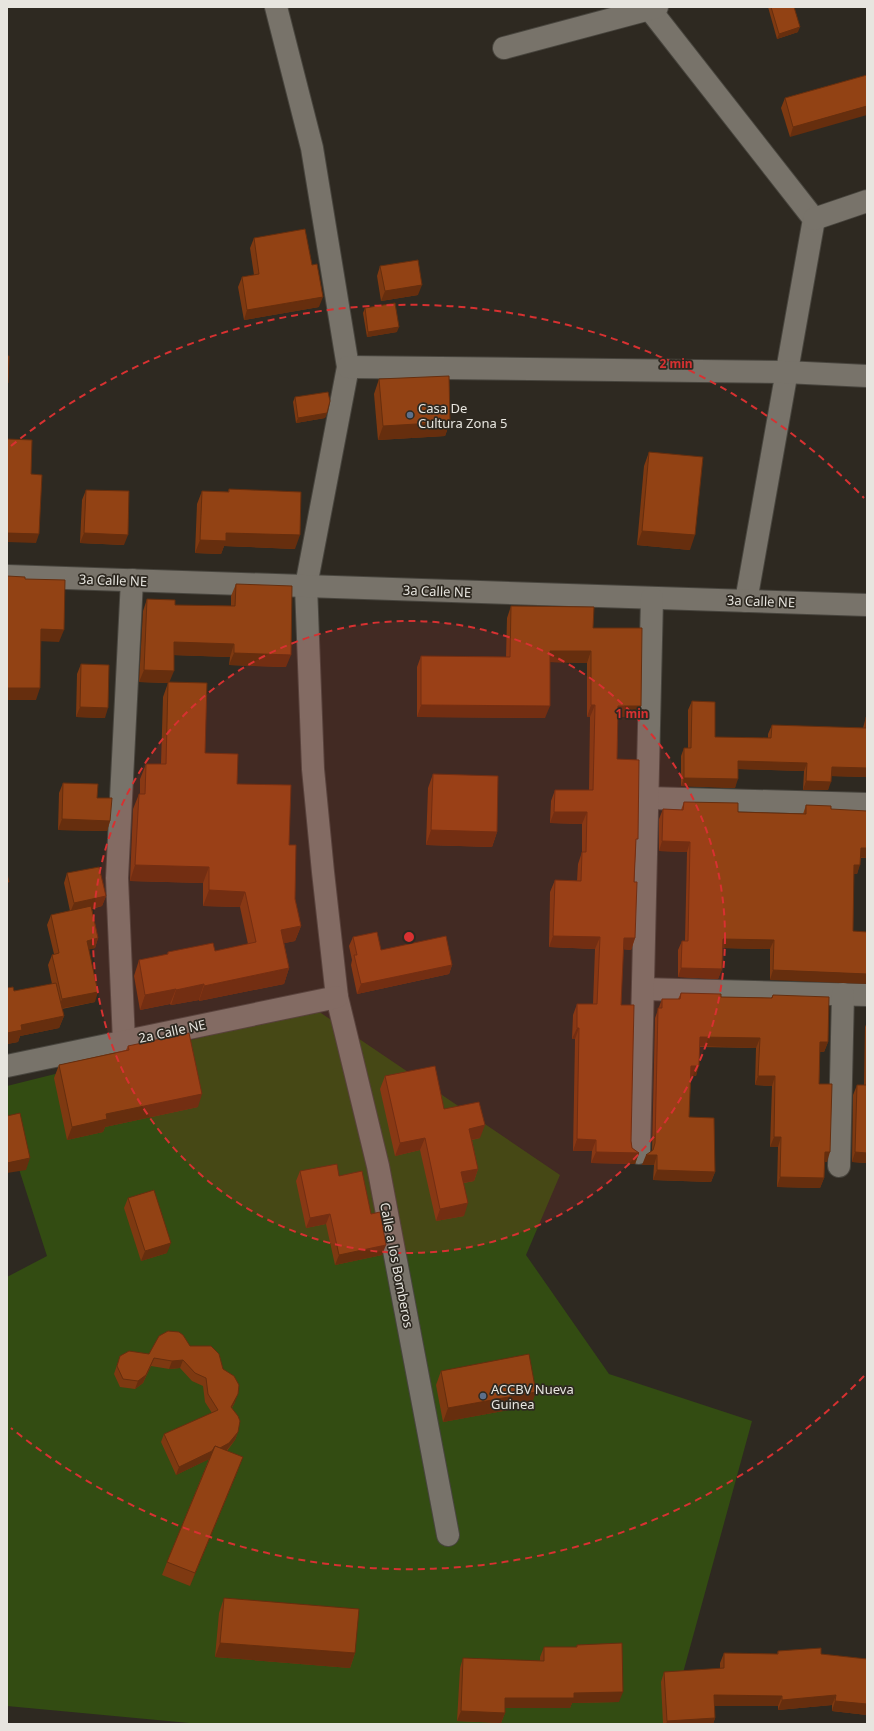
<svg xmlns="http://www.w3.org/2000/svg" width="874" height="1731" font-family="'Noto Sans',sans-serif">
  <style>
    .green { fill: #334c12 }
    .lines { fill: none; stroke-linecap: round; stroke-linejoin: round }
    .minor-casing { stroke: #48453e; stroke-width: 24 }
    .minor { stroke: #78736a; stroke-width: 22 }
    .wall { fill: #7e3911 }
    .shaded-wall { fill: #662e0e }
    .building { fill: #924214; stroke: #662e0e }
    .ring { fill: none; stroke: #d73131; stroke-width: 2; stroke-dasharray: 7 5 }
    .service-dot { fill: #5c6f8a; stroke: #2e2921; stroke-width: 1.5 }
    .labels { text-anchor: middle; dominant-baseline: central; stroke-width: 3.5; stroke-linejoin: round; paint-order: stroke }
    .poi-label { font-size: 13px; fill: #e7e5df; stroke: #2e2921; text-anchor: start }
    .street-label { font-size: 13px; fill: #e7e5df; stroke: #2e2921 }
    .centre { fill: #d73131; stroke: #2e2921; stroke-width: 2 }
    .ring-label { font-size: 12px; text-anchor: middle; font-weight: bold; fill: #d73131; stroke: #2e2921; stroke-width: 3.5; stroke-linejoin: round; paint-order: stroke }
  </style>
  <rect width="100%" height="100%" fill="#2e2921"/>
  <path class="green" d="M315 1009 560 1175 526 1255 609 1374 752 1421 669 1724H200L7 1706V1277L47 1256 7 1132V1086Z"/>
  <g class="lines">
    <g class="minor-casing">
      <g id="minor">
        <path d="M276 7 312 148 348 367 306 586 313 769 323 872 337 997 378 1166 448 1535"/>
        <path d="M648 7 814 219 746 601"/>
        <path d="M504 48 657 7"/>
        <path d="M814 219 867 201"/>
        <path d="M348 367 785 372 867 376"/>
        <path d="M7 576 867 605"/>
        <path d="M648 798 867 804"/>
        <path d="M643 989 867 995"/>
        <path d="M124 1042 117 878 132 580"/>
        <path d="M7 1066 337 997"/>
        <path d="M639 1153 652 598"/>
        <path d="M839 1166 843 994"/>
      </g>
    </g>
    <use href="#minor" class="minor"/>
  </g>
  <g class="wall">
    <path d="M768 7H794L798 32 777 39Z"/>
    <path d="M867 75 790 137 781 108 785 98Z"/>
    <path d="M254 238 319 307 244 320 238 287 242 277 254 275 250 248Z"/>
    <path d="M380 266 418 295 381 301 377 276Z"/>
    <path d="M365 308 397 332 367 337 363 313Z"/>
    <path d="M379 379 450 422 445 436 378 440 374 394Z"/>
    <path d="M295 397 327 413 325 418 296 423 293 402Z"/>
    <path d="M649 452 690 550 637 545 644 466Z"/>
    <path d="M229 489 295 549 224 546 221 554 195 553 197 504 202 491 228 492Z"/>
    <path d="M86 490 124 545 80 543 82 500Z"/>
    <path d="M236 584 286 667 229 665 230 657 174 655 169 682 205 753 237 784 289 845 295 899 301 926 295 941 284 943 289 968 284 984 199 1001V1000L171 1005 170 1004 140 1010 134 976 139 960 167 955 168 952 215 951 248 944 240 907 203 906V883L130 881 133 809 139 794H140V779L146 764H161L163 697 168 683 139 682 143 611 147 599 175 605 231 606V596Z"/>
    <path d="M511 606 593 628 637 717H618L617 759 636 845 634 882 635 938 631 950 623 949 621 1005 631 1141 632 1148 639 1153 635 1164 591 1163 592 1151H573L575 1039H572L573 1015 577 1004H593L595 949 549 947 550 892 555 880 577 881 578 864 582 852V824L550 823 551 801 555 790H589L590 717H587V663L550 662 545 718 417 717V667L421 656 506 657 507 618Z"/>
    <path d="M81 664 105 718 76 717 77 674Z"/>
    <path d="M692 701 715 737 768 738V734L772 725 863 728 866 717H867V777L831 776 828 790H803L804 771 738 769 735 788 681 786V756L684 748H688V710Z"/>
    <path d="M433 774 497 832 492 847 426 845 428 788Z"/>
    <path d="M63 783 110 821 107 831 58 830 59 793Z"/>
    <path d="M684 802 738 812 803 814 806 805 831 809 867 858H861L857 874H854L770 980V949L722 948V969L718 979 678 977V950L682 941H685L687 852 659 851V819L663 809 681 810Z"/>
    <path d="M67 873 106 896 102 906 92 909 98 938 95 948 89 949 95 1002 62 1009 64 1016 59 1028 20 1036 18 1042 7 1044V988L14 991 52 984 48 965 52 955 54 954 47 925 51 915 70 911 64 883Z"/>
    <path d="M353 937 381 950 452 965 449 974 357 994 351 965 352 960 349 946Z"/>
    <path d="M681 993 721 997 771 998 773 995 828 1042 824 1052H820L819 1084 827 1162H824V1178L820 1188 777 1187 778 1147H770L772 1086 755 1085 756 1048 700 1047 696 1076H691L689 1117 715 1172 711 1182 653 1180 654 1165H642L652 1151 655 1018 662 999H678Z"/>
    <path d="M867 1022V1163L852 1162 853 1095 857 1085H864L865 1027Z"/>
    <path d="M128 1046 198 1107 105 1127 103 1132 67 1140 54 1078 59 1065 126 1050Z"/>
    <path d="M385 1076 444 1109 480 1138 472 1140 478 1169 474 1181 464 1183V1216L436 1221 420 1150 395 1156 380 1089Z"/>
    <path d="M300 1171 339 1176 371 1214 382 1255 335 1265 326 1224 306 1228 296 1181Z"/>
    <path d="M128 1198 167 1253 141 1261 124 1208Z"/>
    <path d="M190 1346 223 1369 235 1402 232 1408 238 1432 235 1440 227 1451 238 1470 190 1586 162 1575 167 1562 209 1459 176 1475 161 1442 164 1434 212 1413 205 1402 203 1386 192 1381 180 1368 169 1369 151 1366 143 1383 135 1389 120 1387 114 1374 120 1356 149 1354Z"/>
    <path d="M441 1371 531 1406 443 1422 436 1385Z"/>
    <path d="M224 1598 355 1653 350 1668 215 1657 219 1613Z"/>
    <path d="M577 1645 619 1702 572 1703 570 1708H505V1713L501 1723 457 1721 460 1668 463 1658 540 1661V1657L544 1647H576Z"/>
    <path d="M778 1651 821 1654 867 1659V1715L832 1711V1705L778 1710V1706H714L715 1718 713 1724H663L661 1682 664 1672 720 1669V1663L724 1653 777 1654Z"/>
  </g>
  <g class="shaded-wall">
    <path d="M800 27 798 32 777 39 779 34Z"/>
    <path d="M867 106V115L790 137 793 127Z"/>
    <path d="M422 285 418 295 381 301 385 291Z"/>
    <path d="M323 297 319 307 244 320 247 310Z"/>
    <path d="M399 327 397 332 367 337 368 332Z"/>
    <path d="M327 413 325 418 296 423 298 418Z"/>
    <path d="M450 422 445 436 378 440 383 426Z"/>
    <path d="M642 531 695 535 690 550 637 545Z"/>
    <path d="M7 533 39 534 36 543 7 542Z"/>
    <path d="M84 533 128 535 124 545 80 543Z"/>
    <path d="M226 533 300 535 295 549 224 546 221 554 195 553 200 540Z"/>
    <path d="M41 629 64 630 59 642 37 641Z"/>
    <path d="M174 642 234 644 230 657 170 655Z"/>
    <path d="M550 651H591L587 663 546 662Z"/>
    <path d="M234 653 291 655 286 667 229 665Z"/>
    <path d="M144 670 174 671 169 683 139 682Z"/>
    <path d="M7 688H40L36 700H7Z"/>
    <path d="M421 705 550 706 545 718 417 717Z"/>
    <path d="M591 705H595L590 717H587Z"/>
    <path d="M618 706H641L637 717H614Z"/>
    <path d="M80 707 108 708 105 718 76 717Z"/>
    <path d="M738 761 807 763 804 771 735 769Z"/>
    <path d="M832 767 867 768V777L828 776Z"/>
    <path d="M684 778 738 779 735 788 681 786Z"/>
    <path d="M806 781 831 782 828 790H803Z"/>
    <path d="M554 812H587L582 824 550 823Z"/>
    <path d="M62 819 110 821 107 831 58 830Z"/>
    <path d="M431 830 497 832 492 847 426 845Z"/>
    <path d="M662 841 690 842 687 852 659 851Z"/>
    <path d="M861 848H867V858L857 857Z"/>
    <path d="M135 865 209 867 203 883 130 881Z"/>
    <path d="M854 865H860L857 874H851Z"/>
    <path d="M209 890 245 892 240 907 203 906Z"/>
    <path d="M106 896 102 906 70 913 74 903Z"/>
    <path d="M301 926 295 941 276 945 281 930Z"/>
    <path d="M553 936 600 937 595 949 549 947Z"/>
    <path d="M98 938 95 948 84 951 87 941Z"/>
    <path d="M624 938H635L631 950 619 949Z"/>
    <path d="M723 939 774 940 770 949 719 948Z"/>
    <path d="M452 965 449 974 357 994 361 984Z"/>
    <path d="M289 968 284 984 199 1001 204 986Z"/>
    <path d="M681 968 722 969 718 979 678 977Z"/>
    <path d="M773 970 867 974V984L770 980Z"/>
    <path d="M204 984 199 1000 171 1005 176 990Z"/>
    <path d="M176 989 170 1004 140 1010 145 995Z"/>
    <path d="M98 992 95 1002 58 1009 62 999Z"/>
    <path d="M64 1016 59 1028 20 1036 18 1042 7 1044V1033L21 1025Z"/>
    <path d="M577 1028H579L575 1039H572Z"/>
    <path d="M700 1037 760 1038 756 1048 697 1046Z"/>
    <path d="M820 1042H828L824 1052H817Z"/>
    <path d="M691 1066H699L696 1076H687Z"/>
    <path d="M758 1076H775L772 1086 755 1085Z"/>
    <path d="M202 1094 198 1107 105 1127 103 1132 67 1140 72 1127 106 1114Z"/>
    <path d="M485 1125 480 1138 465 1141 469 1129Z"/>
    <path d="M774 1137H781L778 1147H770Z"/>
    <path d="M425 1138 420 1150 395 1156 400 1143Z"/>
    <path d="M577 1139 596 1140 592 1151H573Z"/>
    <path d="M596 1152 639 1153 635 1164 591 1163Z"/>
    <path d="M825 1152H830L827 1162H821Z"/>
    <path d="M855 1152 867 1153V1163L852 1162Z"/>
    <path d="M646 1155H657L654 1165H642Z"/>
    <path d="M30 1158 26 1170 7 1173V1163Z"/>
    <path d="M478 1169 474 1181 457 1184 461 1172Z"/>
    <path d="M657 1170 715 1172 711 1182 653 1180Z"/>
    <path d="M780 1177 824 1178 820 1188 777 1187Z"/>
    <path d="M468 1203 464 1216 436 1221 440 1209Z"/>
    <path d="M330 1214 326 1224 306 1228 310 1218Z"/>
    <path d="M171 1243 167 1253 141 1261 145 1251Z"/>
    <path d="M386 1245 382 1255 335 1265 339 1255Z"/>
    <path d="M154 1358 143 1383 135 1389 138 1381Z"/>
    <path d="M183 1360 180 1368 169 1369 172 1361Z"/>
    <path d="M536 1392 531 1406 443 1422 448 1408Z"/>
    <path d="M238 1394 235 1402 228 1414 231 1407Z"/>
    <path d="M238 1432 235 1440 226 1451 176 1475 179 1467Z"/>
    <path d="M243 1457 238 1470 190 1586 195 1573Z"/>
    <path d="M220 1643 355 1653 350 1668 215 1657Z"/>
    <path d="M623 1692 619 1702 572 1703 570 1708H502L505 1698 574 1693Z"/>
    <path d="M714 1695 782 1696 778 1706H710Z"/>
    <path d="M836 1695 832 1705 778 1710 782 1700Z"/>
    <path d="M835 1701 867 1704V1715L832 1711Z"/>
    <path d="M461 1711 505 1713 501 1723 457 1721Z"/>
    <path d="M715 1718 713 1724H666L667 1721Z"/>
  </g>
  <g class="building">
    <path d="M771 7H794L800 27 779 34Z"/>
    <path d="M867 75V106L793 127 785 98Z"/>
    <path d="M305 229 312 265 317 264 323 297 247 310 242 277 259 274 254 238Z"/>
    <path d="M418 260 422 285 385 291 380 266Z"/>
    <path d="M395 303 399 327 368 332 365 308Z"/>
    <path d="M7 356H9L8 383H7Z"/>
    <path d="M449 376 450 422 383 426 379 379Z"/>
    <path d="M328 392 330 401 327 413 298 418 295 397Z"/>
    <path d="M7 439 32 440 31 474 42 475 39 534 7 533Z"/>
    <path d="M649 452 703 457 695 535 642 531Z"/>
    <path d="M229 489 301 492 300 535 226 533V541L200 540 202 491 229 492Z"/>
    <path d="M86 490 129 491 128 535 84 533Z"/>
    <path d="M7 576 25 577V579L65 580 64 630 41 629 40 688H7Z"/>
    <path d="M236 584 292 586 291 655 234 653V644L174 642V671L144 670 147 599 175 600V605L235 606Z"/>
    <path d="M511 606 594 607 593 628H642L641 706H618L617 759 639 760 638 839H636L634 882H637L635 938H624L621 1005H634L631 1141 632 1148 639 1153 596 1152V1140L577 1139 579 1028H577V1004H597L600 937 553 936 555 880 581 881 582 852H586L587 812H554L555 790H593L595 705H591V651H550V706L421 705V656L510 657Z"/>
    <path d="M81 664 109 665 108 708 80 707Z"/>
    <path d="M168 682 207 683 205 753 238 754 237 784 291 785 289 845H296L295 899 301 926 281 930 289 968 204 986V984L176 990V989L145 995 139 960 168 954V952L213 943 215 951 256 942 245 892 209 890V867L135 865 139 794H145L146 764H166Z"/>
    <path d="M692 701 715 702V737L771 738 772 725 866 728V717H867V768L832 767 831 782 806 781 807 763 738 761V779L684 778V748H691Z"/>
    <path d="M433 774 498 776 497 832 431 830Z"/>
    <path d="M63 783 98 784 97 798H112L110 821 62 819Z"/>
    <path d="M684 802 738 803V812L806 814V805L831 806V809L867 811V848H861L860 865H854L853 931 867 932V974L773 970 774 940 723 939 722 969 681 968 682 941H688L690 842 662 841 663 809 683 810Z"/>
    <path d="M99 867 106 896 74 903 67 873Z"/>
    <path d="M7 874 9 882H7Z"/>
    <path d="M91 906 98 938 87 941 98 992 62 999 52 955 59 953 51 915Z"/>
    <path d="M377 932 381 950 446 936 452 965 361 984 354 955H357L353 937Z"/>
    <path d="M56 983 64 1016 21 1025 22 1030 7 1033V988L13 987 14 991Z"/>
    <path d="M681 993 721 994V997L772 998 773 995 829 997 828 1042H820L819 1084H832L830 1152H825L824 1178 780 1177 781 1137H774L775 1076H758L760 1038 700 1037 699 1066H691L689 1117 714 1118 715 1172 657 1170V1155H646L653 1150 655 1143 658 1008H662V999H680Z"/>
    <path d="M189 1033 202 1094 106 1114 107 1119 72 1127 59 1065 129 1050 128 1046Z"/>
    <path d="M435 1066 444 1109 479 1102 485 1125 469 1129 478 1169 461 1172 468 1203 440 1209 425 1138 400 1143 385 1076Z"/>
    <path d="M867 1081V1153L855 1152 857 1085H867Z"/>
    <path d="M20 1113 30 1158 7 1163V1116Z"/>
    <path d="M337 1164 339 1176 362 1171 371 1214 380 1212 386 1245 339 1255 330 1214 310 1218 300 1171Z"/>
    <path d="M154 1190 171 1243 145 1251 128 1198Z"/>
    <path d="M168 1331 179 1332 183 1335 190 1346H211L219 1354 223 1369 234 1376 239 1385 238 1394 231 1407 238 1416 240 1421 238 1432 229 1443 220 1448 215 1446 212 1451 179 1467 164 1434 218 1410 208 1394 206 1378 195 1373 183 1360 172 1361 154 1358 146 1375 138 1381 123 1379 117 1366 120 1356 129 1351 149 1354 159 1336Z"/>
    <path d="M529 1354 536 1392 448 1408 441 1371Z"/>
    <path d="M215 1446 243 1457 195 1573 167 1562Z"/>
    <path d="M224 1598 359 1609 355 1653 220 1643Z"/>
    <path d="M622 1643 623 1692 574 1693V1698H505V1713L461 1711 463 1658 544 1661V1647H577V1645Z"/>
    <path d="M821 1648V1654L867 1659V1704L835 1701 836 1695 782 1700V1696L714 1695 715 1718 667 1721 664 1672 724 1668V1653L778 1654V1651Z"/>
  </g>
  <circle cx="409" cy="937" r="316" fill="#d73131" fill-opacity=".12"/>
  <g class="ring">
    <circle cx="409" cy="937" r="316"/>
    <path d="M864 1376A632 632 0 0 1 11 1428M11 446A632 632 0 0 1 864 498"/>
  </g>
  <g class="service-dot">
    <circle cx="410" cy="415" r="4"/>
    <circle cx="483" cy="1396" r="4"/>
  </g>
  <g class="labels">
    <g class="poi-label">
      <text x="418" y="408">Casa De<tspan x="418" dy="15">Cultura Zona 5</tspan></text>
      <text x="491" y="1389">ACCBV Nueva<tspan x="491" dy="15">Guinea</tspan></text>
    </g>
    <g class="street-label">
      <text transform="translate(113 580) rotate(2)">3a Calle NE</text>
      <text transform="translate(437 591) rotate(2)">3a Calle NE</text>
      <text transform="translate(761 601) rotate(2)">3a Calle NE</text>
      <text transform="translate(172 1031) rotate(-12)">2a Calle NE</text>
      <text transform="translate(397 1265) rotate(79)">Calle a los Bomberos</text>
    </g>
  </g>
  <circle cx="409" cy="937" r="6" class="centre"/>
  <g class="ring-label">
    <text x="676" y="368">2 min</text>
    <text x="632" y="718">1 min</text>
  </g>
  <rect width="874" height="1731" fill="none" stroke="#e7e5df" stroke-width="16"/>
</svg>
